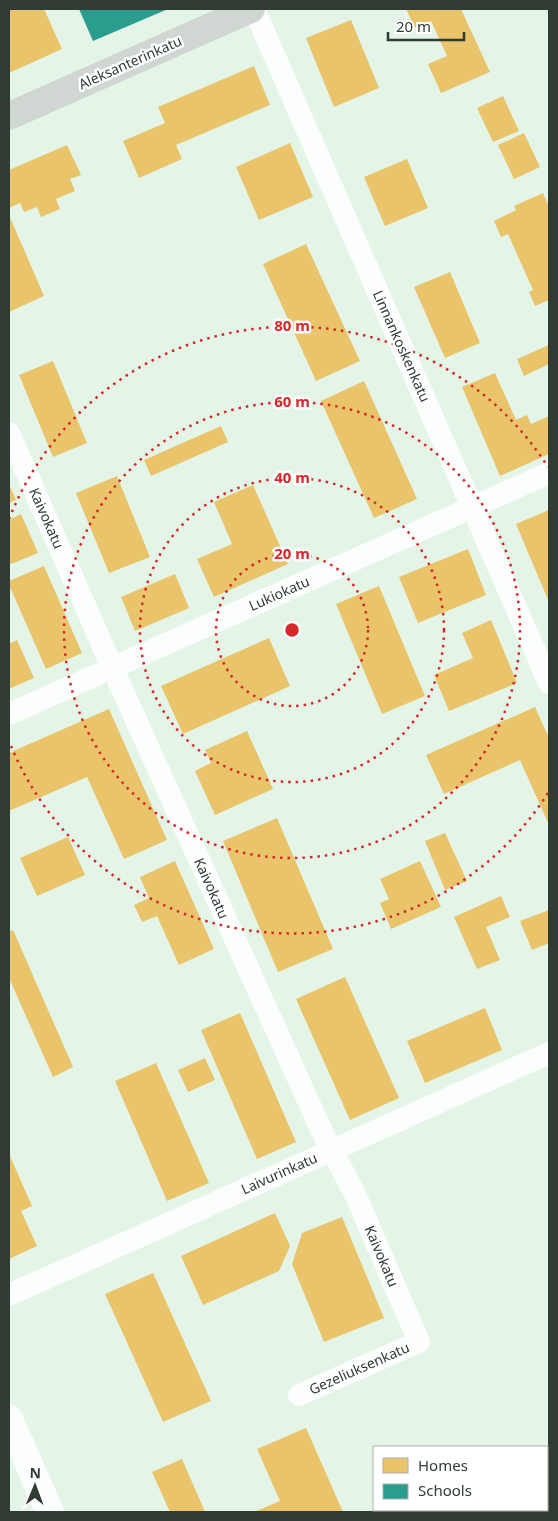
<svg xmlns="http://www.w3.org/2000/svg" width="558" height="1521" font-family="'Noto Sans',sans-serif">
  <style>
    .homes { fill: #e9c46a }
    .schools { fill: #2a9d8f }
    .lines { fill: none; stroke-linecap: round; stroke-linejoin: round }
    .minor { stroke: #fbfefc; stroke-width: 22 }
    .tertiary { stroke: #fbfefc; stroke-width: 28 }
    .secondary { stroke: #d0d7d3; stroke-width: 28 }
    .ring { fill: none; stroke: #d62828; stroke-width: 2.5; stroke-dasharray: 2.5 5 }
    .labels { text-anchor: middle; dominant-baseline: central; stroke-width: 5; stroke-linejoin: round; paint-order: stroke }
    .street-label { font-size: 14px; fill: #303b33; stroke: #fff }
    .centre { fill: #d62828; stroke: #fff; stroke-width: 2.5 }
    .ring-label { font-size: 15px; text-anchor: middle; font-weight: bold; fill: #d62828; stroke: #fff; stroke-width: 5; stroke-linejoin: round; paint-order: stroke }
  </style>
  <rect width="100%" height="100%" fill="#e4f5e8"/>
  <g class="homes">
    <path d="M9 9H44L62 49 9 73Z"/>
    <path d="M406 9H461L490 72 441 93 428 64 447 56 431 21 415 28Z"/>
    <path d="M351 20 379 88 334 107 306 38Z"/>
    <path d="M254 66 270 105 176 145 182 159 139 178 123 141 165 123 158 107Z"/>
    <path d="M503 96 519 131 493 142 477 108Z"/>
    <path d="M524 133 540 167 514 179 498 145Z"/>
    <path d="M290 143 313 197 259 220 236 167Z"/>
    <path d="M67 145 81 175 70 179 75 191 56 199 60 209 41 217 37 207 24 212 20 203 9 208V170Z"/>
    <path d="M407 159 428 208 385 226 364 177Z"/>
    <path d="M543 193 549 207V300L535 306 529 292 533 290 508 234 501 237 494 221 516 210 514 206Z"/>
    <path d="M9 215 44 296 9 312Z"/>
    <path d="M306 244 360 361 316 381 263 264Z"/>
    <path d="M450 272 480 343 445 358 414 287Z"/>
    <path d="M549 345V364L524 376 517 359Z"/>
    <path d="M53 361 87 443 53 457 19 375Z"/>
    <path d="M495 373 516 420 527 415 531 424 549 416V454L500 476 462 387Z"/>
    <path d="M364 381 417 499 374 518 321 401Z"/>
    <path d="M221 426 228 442 151 476 144 460Z"/>
    <path d="M117 476 150 557 109 573 76 493Z"/>
    <path d="M9 484 16 500 9 503Z"/>
    <path d="M253 485 288 564 214 597 197 559 232 544 214 502Z"/>
    <path d="M549 510V602L516 524Z"/>
    <path d="M21 514 38 553 11 564 9 559V520Z"/>
    <path d="M468 549 486 595 418 623 399 577Z"/>
    <path d="M44 566 82 653 46 669 9 585V581Z"/>
    <path d="M175 574 189 608 135 631 121 597Z"/>
    <path d="M379 586 425 696 382 714 336 604Z"/>
    <path d="M491 620 517 683 449 711 434 675 473 658 462 633Z"/>
    <path d="M269 638 290 686 183 734 161 686Z"/>
    <path d="M17 640 34 678 9 689V644Z"/>
    <path d="M535 707 549 738V825L520 760 444 794 426 755Z"/>
    <path d="M109 709 167 840 124 859 87 777 9 811V753Z"/>
    <path d="M247 731 273 789 215 815 195 771 211 763 205 750Z"/>
    <path d="M277 818 333 949 278 972 223 841Z"/>
    <path d="M445 833 467 881 445 890 425 841Z"/>
    <path d="M68 837 85 875 37 896 20 858Z"/>
    <path d="M175 861 214 949 179 965 157 916 142 922 134 905 149 898 140 877Z"/>
    <path d="M420 861 441 907 391 929 380 903 389 899 380 879Z"/>
    <path d="M501 896 510 917 486 927 500 960 477 969 454 917Z"/>
    <path d="M549 910V943L532 950 520 921Z"/>
    <path d="M13 930 73 1067 53 1077 9 978V932Z"/>
    <path d="M345 977 399 1098 350 1120 296 999Z"/>
    <path d="M485 1008 502 1050 425 1083 407 1041Z"/>
    <path d="M240 1013 296 1142 257 1159 201 1030Z"/>
    <path d="M205 1058 215 1080 188 1092 178 1070Z"/>
    <path d="M156 1063 209 1183 167 1201 115 1081Z"/>
    <path d="M9 1154 32 1206 21 1211 37 1246 9 1259Z"/>
    <path d="M275 1213 290 1246 279 1271 203 1305 181 1256Z"/>
    <path d="M342 1217 384 1318 324 1342 292 1264 302 1233Z"/>
    <path d="M153 1273 211 1401 163 1422 105 1294Z"/>
    <path d="M306 1428 343 1512H254L280 1501 257 1449Z"/>
    <path d="M182 1459 205 1512H170L152 1472Z"/>
  </g>
  <path class="schools" d="M79 9H168L93 41Z"/>
  <g class="lines">
    <g class="minor">
      <path d="M254 9 549 683"/>
      <path d="M9 433 112 667 324 1136 355 1194 419 1342 299 1395"/>
      <path d="M9 714 549 473"/>
      <path d="M9 1295 549 1053"/>
    </g>
    <path class="tertiary" d="M9 1419 50 1512"/>
    <path class="secondary" d="M9 116 251 9"/>
  </g>
  <g class="ring">
    <circle cx="292" cy="630" r="76"/>
    <circle cx="292" cy="630" r="152"/>
    <circle cx="292" cy="630" r="228"/>
    <path d="M548 793A304 304 0 0 1 9 741M9 519A304 304 0 0 1 548 467"/>
  </g>
  <g class="labels">
    <g class="street-label">
      <text transform="translate(130 62) rotate(-24)">Aleksanterinkatu</text>
      <text transform="translate(402 346) rotate(66)">Linnankoskenkatu</text>
      <text transform="translate(47 518) rotate(66)">Kaivokatu</text>
      <text transform="translate(279 593) rotate(-24)">Lukiokatu</text>
      <text transform="translate(212 888) rotate(66)">Kaivokatu</text>
      <text transform="translate(279 1173) rotate(-24)">Laivurinkatu</text>
      <text transform="translate(382 1256) rotate(67)">Kaivokatu</text>
      <text transform="translate(359 1368) rotate(-24)">Gezeliuksenkatu</text>
    </g>
  </g>
  <circle cx="292" cy="630" r="8" class="centre"/>
  <g class="ring-label">
    <text x="292" y="331">80 m</text>
    <text x="292" y="407">60 m</text>
    <text x="292" y="483">40 m</text>
    <text x="292" y="559">20 m</text>
  </g>
  <rect width="558" height="1521" fill="none" stroke="#303b33" stroke-width="20"/>
  <rect x="373" y="1446" width="175" height="65" fill="#ffffff" stroke="#acb1ad"/>
  <rect x="383" y="1458" width="25" height="15" fill="#e9c46a" stroke="#acb1ad"/>
  <text x="418" y="1471" font-size="15" fill="#303b33">Homes</text>
  <rect x="383" y="1484" width="25" height="15" fill="#2a9d8f" stroke="#acb1ad"/>
  <text x="418" y="1496" font-size="15" fill="#303b33">Schools</text>
  <g transform="translate(35 1486) rotate(1)" stroke="#ffffff" stroke-width="4" paint-order="stroke">
  <path d="M0-4L9 19L0 12L-9 19Z" fill="#303b33"/>
  <text y="-8" font-size="14" font-weight="bold" text-anchor="middle" fill="#303b33">N</text>
  </g>
  <path d="M388 32v8h76v-8" fill="none" stroke="#303b33" stroke-width="2.5"/>
  <text x="396" y="32" font-size="15" fill="#303b33" stroke="#ffffff" stroke-width="4" paint-order="stroke">20 m</text>
</svg>
